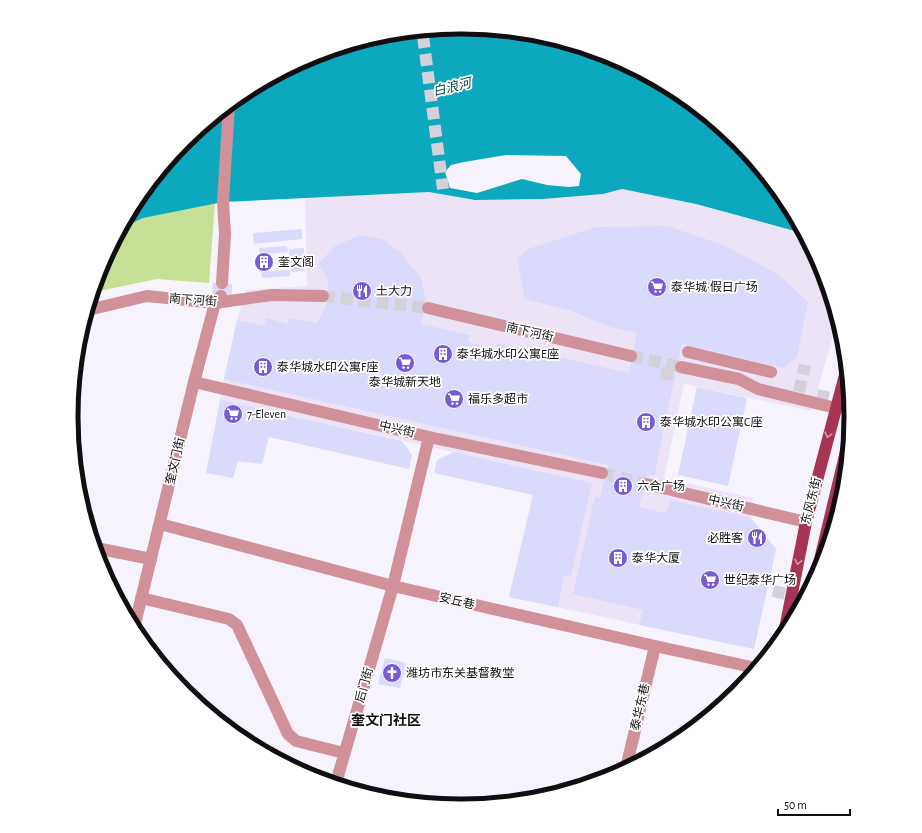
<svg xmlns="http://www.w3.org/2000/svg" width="922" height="833" font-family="'Alegreya Sans','Noto Sans SC',sans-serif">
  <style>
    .built { fill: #ece4f6 }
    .green { fill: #c6e196 }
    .water { fill: #0ba8be; fill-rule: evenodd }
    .building { fill: #dadafc }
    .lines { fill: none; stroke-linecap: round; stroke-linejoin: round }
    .minor-tunnel { stroke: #d4d1da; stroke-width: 12; stroke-dasharray: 12 6; stroke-linecap: butt }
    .minor { stroke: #d1919b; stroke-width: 12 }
    .major { stroke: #a53552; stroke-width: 12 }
    .oneway { stroke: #d29aa8 }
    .labels { text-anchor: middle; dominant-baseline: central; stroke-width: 3.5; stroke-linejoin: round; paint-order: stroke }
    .poi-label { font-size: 12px; fill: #100e11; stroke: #fff; text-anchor: start }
    .street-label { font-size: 12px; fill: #100e11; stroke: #fff }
    .water-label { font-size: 13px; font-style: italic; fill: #06424c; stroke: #fff }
    .quarter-label { font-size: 14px; font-weight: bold; fill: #100e11; stroke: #fff }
    .rim { fill: none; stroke: #100e11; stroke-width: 5 }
  </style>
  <rect width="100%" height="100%" fill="#f7f3fd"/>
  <path class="built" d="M622 189 696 204 802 233 821 268 837 321 812 411 684 384 664 478 753 498 751 518 776 549 754 649 509 597 539 471 220 400 224 379 237 320 246 290 307 286 305 197 429 192 475 200 543 199 603 194Z"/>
  <path class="green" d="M215 202 209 283 157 279 94 292 101 267 122 228 143 218Z"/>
  <path class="water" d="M461 27 530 34 596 60 610 57 678 93 737 141 785 200 802 233 696 204 622 189 603 194 543 199 475 200 429 192 223 202 143 218 122 228 137 200 186 141 245 93 312 57 354 44 383 37ZM506 155 566 156 581 174 579 186 569 187 547 185 522 179 477 193 450 188 445 172 451 165 464 162Z"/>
  <g class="building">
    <path d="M667 226 726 246 779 275 808 302 797 357 783 368 682 344 656 467 654 476 647 474 639 507 666 513 671 500 751 518 776 549 754 649 639 625 643 610 573 594 595 496 600 498 608 465 224 379 237 320 265 326 266 318 288 324 290 318 317 323 326 306 329 292 327 278 318 264 336 245 361 235 384 240 401 253 421 278 426 301 421 324 470 335 468 342 496 349 497 343 629 373 637 333 610 327 569 310 525 299 517 259 528 249 596 227Z"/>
    <path d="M302 229V239L254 244 253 233Z"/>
    <path d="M287 246 288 252 267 254 268 271 290 270V276L262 278 259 248Z"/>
    <path d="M304 248 305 271 291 272 289 249Z"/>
    <path d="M213 283 232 284V296H212Z"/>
    <path d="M697 387 747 398 728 486 678 475Z"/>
    <path d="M220 400 402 441 412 455 409 469 269 437 262 464 238 461 233 478 206 473Z"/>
    <path d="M454 452 592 483 571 576 564 575 558 607 509 597 533 495 434 473 437 460Z"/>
    <path d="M385 658 406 663 400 688 378 684Z"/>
  </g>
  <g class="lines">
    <g class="minor-tunnel">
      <path d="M423 36 443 189"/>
      <path d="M323 296 428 308"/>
      <path d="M631 356 681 367"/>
      <path d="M661 373 677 375 679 374"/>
      <path d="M799 392 805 365"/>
      <path d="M817 395 849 402"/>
      <path d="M602 473 646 484"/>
      <path d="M773 591 804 598"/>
    </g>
    <g class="minor">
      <path d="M222 283 225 234 223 202 229 105"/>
      <path d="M428 308 631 356"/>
      <path d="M88 310 147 296 215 303 272 295 323 296"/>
      <path d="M688 352 771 372"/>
      <path d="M681 367 739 379 758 389 836 408"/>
      <path d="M194 382 429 437 602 473"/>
      <path d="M646 484 806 522"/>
      <path d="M160 524 393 586 655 646 756 668"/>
      <path d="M96 548 151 559"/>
      <path d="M141 598 229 619 237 625 288 734 296 741 344 753"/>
      <path d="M134 628 194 382 215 303 221 296"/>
      <path d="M626 768 655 646"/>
      <path d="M336 783 393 586 429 437"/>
    </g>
    <g class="major">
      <path d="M817 572 848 443"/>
      <path d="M784 634 806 522 846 371"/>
    </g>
  </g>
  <defs><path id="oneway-chevron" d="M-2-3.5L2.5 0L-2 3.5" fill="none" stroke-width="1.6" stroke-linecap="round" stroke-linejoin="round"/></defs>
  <g class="oneway">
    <use href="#oneway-chevron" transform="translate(828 435) rotate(105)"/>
    <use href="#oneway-chevron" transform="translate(798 562) rotate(101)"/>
  </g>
  <defs>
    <g id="building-disc" transform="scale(1)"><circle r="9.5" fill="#775ad4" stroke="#fff"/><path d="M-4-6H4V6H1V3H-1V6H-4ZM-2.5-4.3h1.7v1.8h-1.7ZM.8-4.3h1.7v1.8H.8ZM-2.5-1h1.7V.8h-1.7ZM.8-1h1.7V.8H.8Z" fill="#fff"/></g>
    <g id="supermarket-disc" transform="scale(1)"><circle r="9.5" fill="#775ad4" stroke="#fff"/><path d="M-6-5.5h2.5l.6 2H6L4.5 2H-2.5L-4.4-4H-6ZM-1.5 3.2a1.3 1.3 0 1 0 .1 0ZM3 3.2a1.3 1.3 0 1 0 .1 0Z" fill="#fff"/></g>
    <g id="restaurant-disc" transform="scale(1)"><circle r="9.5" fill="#775ad4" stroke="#fff"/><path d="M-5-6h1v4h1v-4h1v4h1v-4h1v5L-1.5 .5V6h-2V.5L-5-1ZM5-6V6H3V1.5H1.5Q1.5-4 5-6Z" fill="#fff"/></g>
    <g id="church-disc" transform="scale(1)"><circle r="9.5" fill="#775ad4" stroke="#fff"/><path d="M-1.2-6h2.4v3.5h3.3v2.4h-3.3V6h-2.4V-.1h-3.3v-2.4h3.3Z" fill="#fff"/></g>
  </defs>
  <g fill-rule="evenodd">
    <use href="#building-disc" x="264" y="262"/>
    <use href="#supermarket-disc" x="657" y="287"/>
    <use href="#restaurant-disc" x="362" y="291"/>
    <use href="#building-disc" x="443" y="354"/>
    <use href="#supermarket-disc" x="405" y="363"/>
    <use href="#building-disc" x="263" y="367"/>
    <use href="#supermarket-disc" x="454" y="399"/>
    <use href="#supermarket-disc" x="233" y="414"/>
    <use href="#building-disc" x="646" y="422"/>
    <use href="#building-disc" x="623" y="486"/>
    <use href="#restaurant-disc" x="757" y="538"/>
    <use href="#building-disc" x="618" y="558"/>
    <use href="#supermarket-disc" x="710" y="580"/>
    <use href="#church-disc" x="392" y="673"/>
  </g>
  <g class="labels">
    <g class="poi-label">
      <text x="278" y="262">奎文阁</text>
      <text x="671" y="287">泰华城·假日广场</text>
      <text x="376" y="291">土大力</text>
      <text x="457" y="354">泰华城水印公寓E座</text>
      <text x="277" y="367">泰华城水印公寓F座</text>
      <text x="405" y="382" text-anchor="middle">泰华城新天地</text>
      <text x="468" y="399">福乐多超市</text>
      <text x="247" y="414">7-Eleven</text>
      <text x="660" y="422">泰华城水印公寓C座</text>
      <text x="637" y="486">六合广场</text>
      <text x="743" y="538" text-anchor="end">必胜客</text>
      <text x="632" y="558">泰华大厦</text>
      <text x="724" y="580">世纪泰华广场</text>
      <text x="406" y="673">潍坊市东关基督教堂</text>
    </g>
    <g class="street-label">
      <text transform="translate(193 300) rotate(4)">南下河街</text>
      <text transform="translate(530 332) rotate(13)">南下河街</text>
      <text transform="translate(397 429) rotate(13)">中兴街</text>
      <text transform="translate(175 461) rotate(-77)">奎文门街</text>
      <text transform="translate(811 501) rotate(-76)">东风东街</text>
      <text transform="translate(726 503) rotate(13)">中兴街</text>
      <text transform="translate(457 601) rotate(13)">安丘巷</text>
      <text transform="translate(364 685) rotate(-74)">后门街</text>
      <text transform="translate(640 707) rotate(-77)">泰华东巷</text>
    </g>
    <g class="water-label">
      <text transform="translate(452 88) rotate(-14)">白浪河</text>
    </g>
    <g class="quarter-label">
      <text x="386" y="721">奎文门社区</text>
    </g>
  </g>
  <path d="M0 0H922V833H0ZM460 34H462A382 382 0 0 1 844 416V417A382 382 0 0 1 462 799H460A382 382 0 0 1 78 417V416A382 382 0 0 1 460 34Z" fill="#fff" fill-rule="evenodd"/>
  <path class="rim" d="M460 34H462A382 382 0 0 1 844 416V417A382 382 0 0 1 462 799H460A382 382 0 0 1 78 417V416A382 382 0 0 1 460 34Z"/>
  <path d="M778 809v6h72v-6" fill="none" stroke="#100e11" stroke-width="2"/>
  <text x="784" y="809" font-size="12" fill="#100e11" stroke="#ffffff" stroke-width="3" paint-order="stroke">50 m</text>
</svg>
